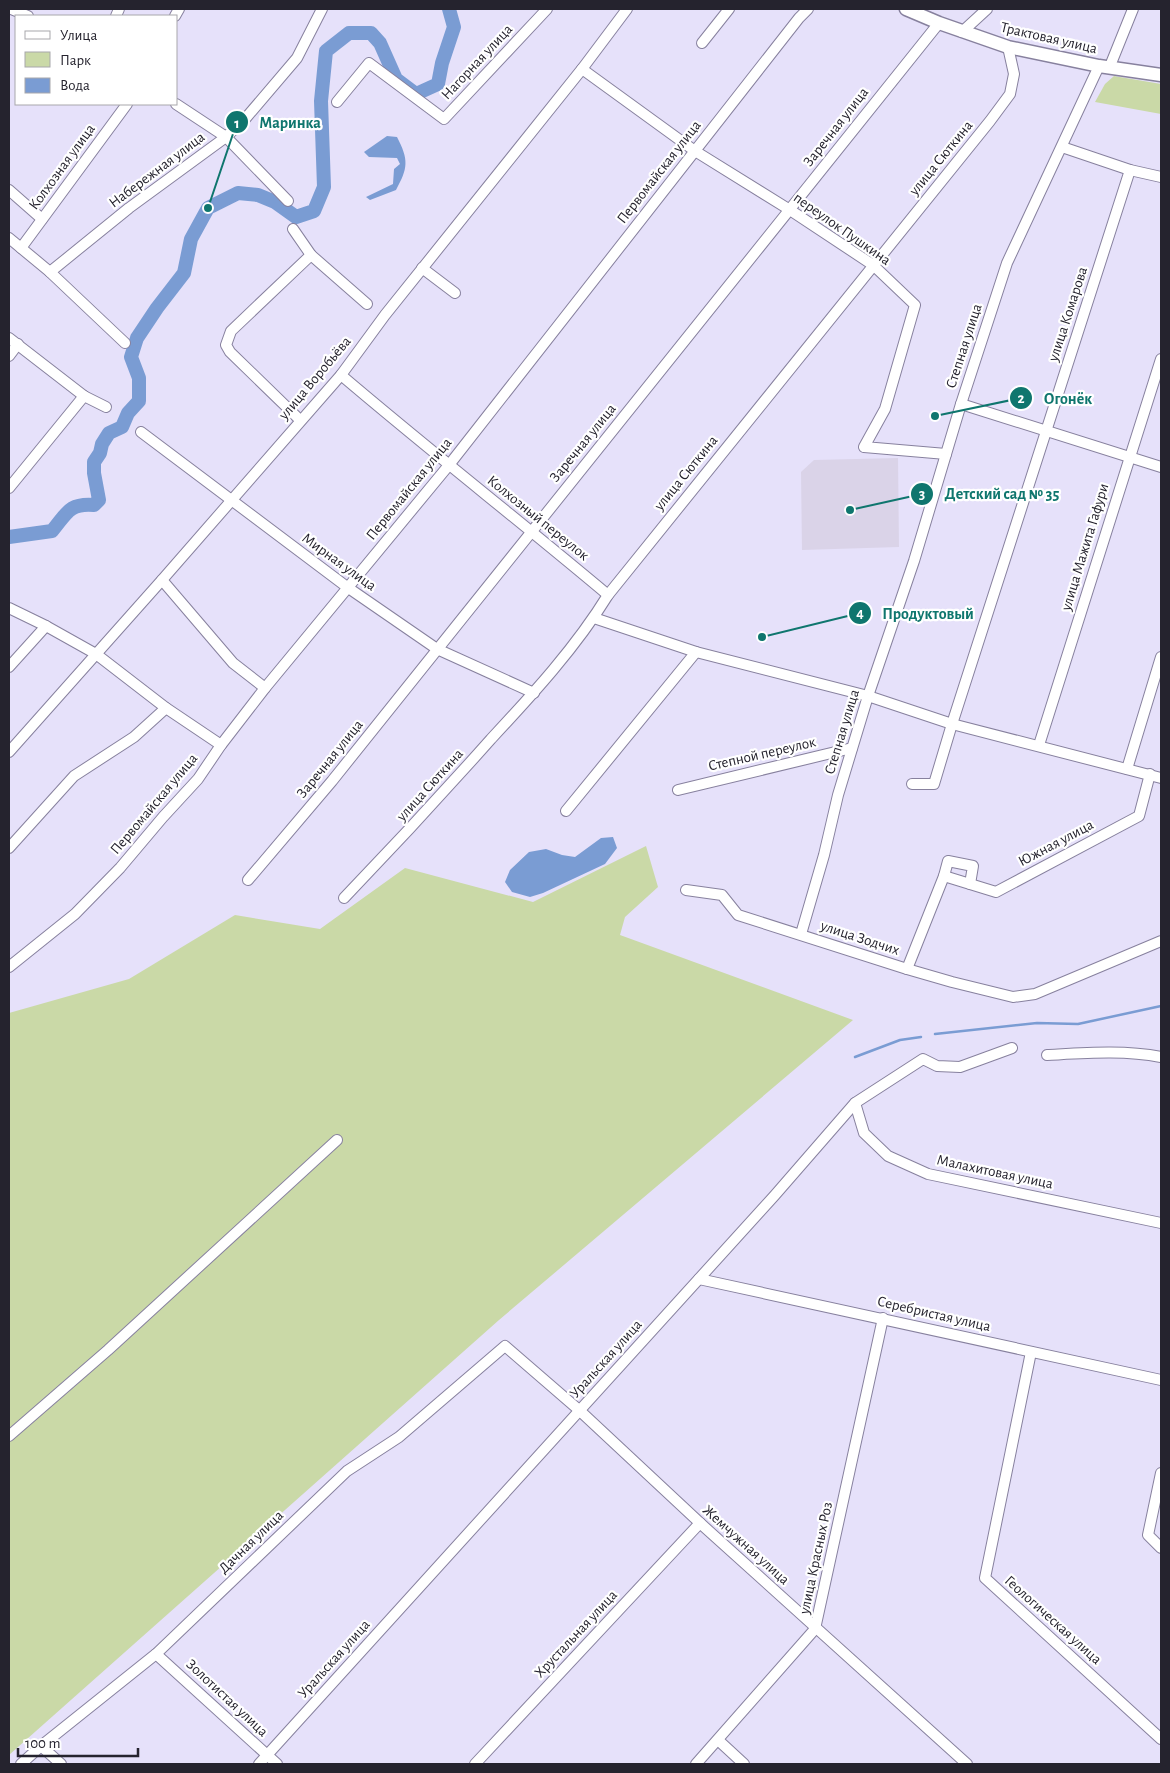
<svg xmlns="http://www.w3.org/2000/svg" width="1170" height="1773" font-family="'Alegreya Sans',sans-serif">
  <style>
    .education { fill: #dad3e8 }
    .green { fill: #cad9a7 }
    .water { fill: #7a9cd3 }
    .lines { fill: none; stroke-linecap: round; stroke-linejoin: round }
    .stream { stroke: #7a9cd3; stroke-width: 2.5 }
    .river { stroke: #7a9cd3; stroke-width: 14 }
    .minor-casing { stroke: #87819e; stroke-width: 12 }
    .major-casing { stroke: #87819e; stroke-width: 15 }
    .minor { stroke: #fff; stroke-width: 10 }
    .major { stroke: #fff; stroke-width: 12 }
    .labels { text-anchor: middle; dominant-baseline: central; stroke-width: 4.5; stroke-linejoin: round; paint-order: stroke }
    .street-label { font-size: 15px; fill: #25232e; stroke: #fff }
    .leader { fill: none; stroke: #0f766e; stroke-width: 2 }
    .callout-dot { fill: #0f766e; stroke: #fff; stroke-width: 2 }
    .mark-label { font-size: 15px; text-anchor: middle; font-weight: bold; fill: #fff }
    .callout-label { font-size: 16px; text-anchor: middle; font-weight: bold; fill: #0f766e; stroke: #fff; stroke-width: 4.5; stroke-linejoin: round; paint-order: stroke }
  </style>
  <rect width="100%" height="100%" fill="#e6e1fa"/>
  <path class="education" d="M898 458 899 547 802 550 801 472 814 460Z"/>
  <g class="green">
    <path d="M1114 76 1161 84V114L1095 102 1105 84Z"/>
    <path d="M646 846 658 887 625 917 620 935 853 1020 499 1320 9 1755V1013L129 979 235 915 320 929 405 868 533 902Z"/>
  </g>
  <g class="water">
    <path d="M387 136 397 137C409 160 408 168 396 190L370 200 366 197 393 184 394 169 400 164 397 158 369 157 364 152Z"/>
    <path d="M613 837 617 848 605 864 543 893 530 897 512 892 505 882 510 870 529 852 546 849 562 855 575 857 601 838Z"/>
  </g>
  <g class="lines">
    <g class="stream">
      <path d="M935 1034 1037 1023 1078 1024 1161 1006"/>
      <path d="M855 1057 900 1040 921 1037"/>
    </g>
    <path class="river" d="M9 537 52 531C67 513 69 503 94 505L99 500 94 473V462L100 453 102 444 109 433 122 427 128 413 139 401V378L131 357 137 338 157 308 184 273 191 239 208 208 238 193 258 195 275 202 296 217 314 211 324 187 321 101 326 51 349 33H371L380 43 396 79 416 94 438 84 442 63 454 27 449 9"/>
    <g class="minor-casing">
      <g id="minor">
        <path d="M11 9 28 16"/>
        <path d="M116 16 119 9"/>
        <path d="M175 16 179 9"/>
        <path d="M962 32 987 9"/>
        <path d="M702 43 729 9"/>
        <path d="M1110 66 1133 9"/>
        <path d="M582 69 695 151 790 210 873 265 915 305 885 409 864 447 946 454"/>
        <path d="M337 102 369 63 444 119 547 9"/>
        <path d="M176 104 226 137 288 201"/>
        <path d="M1062 147 1130 170 1161 177"/>
        <path d="M9 190 42 219"/>
        <path d="M293 229 311 255 367 304"/>
        <path d="M9 238 50 272 125 343"/>
        <path d="M21 248 127 104"/>
        <path d="M422 268 455 293"/>
        <path d="M50 272 129 208 226 137 245 119 297 58 322 9"/>
        <path d="M9 338 84 396 106 407"/>
        <path d="M9 356 18 344"/>
        <path d="M341 375C429 450 520 521 608 595"/>
        <path d="M961 404 1161 467"/>
        <path d="M300 420 230 352 226 345 231 331 311 255"/>
        <path d="M141 432 347 587 437 649 534 693"/>
        <path d="M9 488 84 396"/>
        <path d="M162 580 233 663 265 688"/>
        <path d="M9 608 46 626 96 654 166 708 221 745"/>
        <path d="M594 618 696 652 868 696 952 724 1161 778"/>
        <path d="M9 667 46 626"/>
        <path d="M1039 745 1161 359"/>
        <path d="M9 752 162 580 341 375 385 315 582 69 627 9"/>
        <path d="M1127 769 1161 657"/>
        <path d="M912 784H934L952 724 1130 170"/>
        <path d="M678 790 852 748"/>
        <path d="M566 811 696 652"/>
        <path d="M9 848 74 776 134 737 166 708"/>
        <path d="M944 876 996 892 1139 816 1150 774"/>
        <path d="M248 880 332 781 939 23"/>
        <path d="M686 890 722 895 738 915 907 969 952 982 1013 997 1035 994 1161 941"/>
        <path d="M344 898C394 846 443 793 491 739 533 694 576 647 608 595L990 121 1010 94 1014 74 1008 47"/>
        <path d="M801 934 824 855 838 795 868 696 914 561 961 404 1007 263 1099 66"/>
        <path d="M9 967 75 914 120 868 163 817 198 779 221 745 265 688 449 465 799 18 808 9"/>
        <path d="M907 969 944 876 948 861 973 866 970 884"/>
        <path d="M1047 1055C1086 1053 1124 1050 1161 1057"/>
        <path d="M855 1103 864 1133 888 1156 928 1174 1161 1223"/>
        <path d="M699 1279 1161 1380"/>
        <path d="M1031 1352 985 1578 1161 1739"/>
        <path d="M9 1436 108 1350 337 1140"/>
        <path d="M1161 1473 1148 1535 1161 1548"/>
        <path d="M156 1654 277 1764"/>
        <path d="M718 1740 744 1764"/>
        <path d="M41 1746 61 1764"/>
        <path d="M21 1764 41 1746 156 1654 347 1471 399 1437 505 1346 579 1410 700 1523 967 1764"/>
        <path d="M259 1764 775 1195 855 1103 923 1059 937 1066 960 1067 1012 1048"/>
        <path d="M475 1764 700 1523"/>
        <path d="M696 1764 815 1629 883 1318"/>
      </g>
    </g>
    <g class="major-casing">
      <path id="major" d="M906 9 939 23 1008 47 1099 66 1161 75"/>
    </g>
    <use href="#minor" class="minor"/>
    <use href="#major" class="major"/>
  </g>
  <g class="labels">
    <g class="street-label">
      <text transform="translate(1049 38) rotate(13)">Трактовая улица</text>
      <text transform="translate(477 62) rotate(-47)">Нагорная улица</text>
      <text transform="translate(836 127) rotate(-52)">Заречная улица</text>
      <text transform="translate(941 158) rotate(-51)">улица Сюткина</text>
      <text transform="translate(62 167) rotate(-54)">Колхозная улица</text>
      <text transform="translate(157 170) rotate(-37)">Набережная улица</text>
      <text transform="translate(659 172) rotate(-52)">Первомайская улица</text>
      <text transform="translate(842 229) rotate(35)">переулок Пушкина</text>
      <text transform="translate(1068 314) rotate(-72)">улица Комарова</text>
      <text transform="translate(964 346) rotate(-72)">Степная улица</text>
      <text transform="translate(315 378) rotate(-50)">улица Воробьёва</text>
      <text transform="translate(583 443) rotate(-51)">Заречная улица</text>
      <text transform="translate(686 473) rotate(-51)">улица Сюткина</text>
      <text transform="translate(409 489) rotate(-51)">Первомайская улица</text>
      <text transform="translate(538 518) rotate(39)">Колхозный переулок</text>
      <text transform="translate(1085 547) rotate(-73)">улица Мажита Гафури</text>
      <text transform="translate(339 562) rotate(36)">Мирная улица</text>
      <text transform="translate(842 732) rotate(-73)">Степная улица</text>
      <text transform="translate(762 754) rotate(-13)">Степной переулок</text>
      <text transform="translate(330 759) rotate(-51)">Заречная улица</text>
      <text transform="translate(430 785) rotate(-48)">улица Сюткина</text>
      <text transform="translate(154 804) rotate(-50)">Первомайская улица</text>
      <text transform="translate(1056 843) rotate(-28)">Южная улица</text>
      <text transform="translate(860 938) rotate(18)">улица Зодчих</text>
      <text transform="translate(995 1172) rotate(12)">Малахитовая улица</text>
      <text transform="translate(934 1314) rotate(13)">Серебристая улица</text>
      <text transform="translate(606 1359) rotate(-48)">Уральская улица</text>
      <text transform="translate(251 1542) rotate(-44)">Дачная улица</text>
      <text transform="translate(746 1545) rotate(42)">Жемчужная улица</text>
      <text transform="translate(816 1558) rotate(-78)">улица Красных Роз</text>
      <text transform="translate(1053 1620) rotate(42)">Геологическая улица</text>
      <text transform="translate(576 1634) rotate(-47)">Хрустальная улица</text>
      <text transform="translate(334 1659) rotate(-48)">Уральская улица</text>
      <text transform="translate(227 1698) rotate(43)">Золотистая улица</text>
    </g>
  </g>
  <path class="leader" d="M208 208L237 122M935 416L1021 398M850 510L922 494M762 637L860 613"/>
  <g class="callout-dot">
    <circle cx="208" cy="208" r="5"/>
    <circle cx="935" cy="416" r="5"/>
    <circle cx="850" cy="510" r="5"/>
    <circle cx="762" cy="637" r="5"/>
    <circle cx="237" cy="122" r="12"/>
    <circle cx="1021" cy="398" r="12"/>
    <circle cx="922" cy="494" r="12"/>
    <circle cx="860" cy="613" r="12"/>
  </g>
  <g class="mark-label">
    <text x="237" y="128">1</text>
    <text x="1021" y="403">2</text>
    <text x="922" y="499">3</text>
    <text x="860" y="618">4</text>
  </g>
  <g class="callout-label">
    <text x="290" y="128">Маринка</text>
    <text x="1068" y="404">Огонёк</text>
    <text x="1002" y="499">Детский сад № 35</text>
    <text x="928" y="619">Продуктовый</text>
  </g>
  <rect width="1170" height="1773" fill="none" stroke="#25232e" stroke-width="20"/>
  <rect x="15" y="15" width="162" height="90" fill="#ffffff" stroke="#a8a7ab"/>
  <rect x="25" y="31" width="25" height="8" fill="#ffffff" stroke="#a8a7ab"/>
  <text x="60" y="40" font-size="15" fill="#25232e">Улица</text>
  <rect x="25" y="52" width="25" height="15" fill="#cad9a7" stroke="#a8a7ab"/>
  <text x="60" y="65" font-size="15" fill="#25232e">Парк</text>
  <rect x="25" y="78" width="25" height="15" fill="#7a9cd3" stroke="#a8a7ab"/>
  <text x="60" y="90" font-size="15" fill="#25232e">Вода</text>
  <path d="M18 1748v8h120v-8" fill="none" stroke="#25232e" stroke-width="2.5"/>
  <text x="25" y="1748" font-size="15" fill="#25232e" stroke="#ffffff" stroke-width="4" paint-order="stroke">100 m</text>
</svg>
